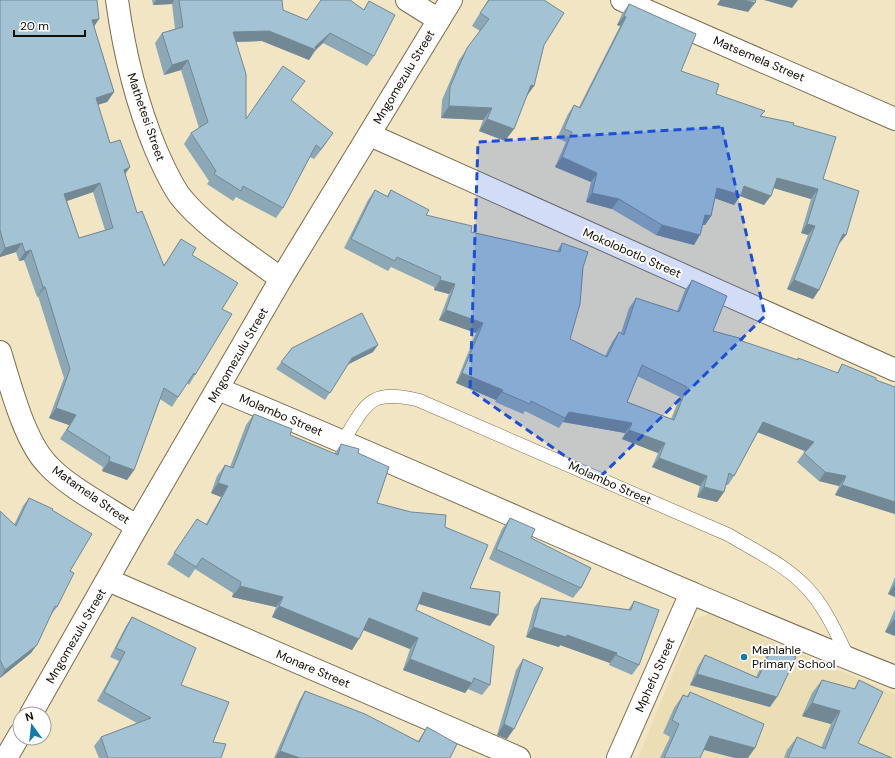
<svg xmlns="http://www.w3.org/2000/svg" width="895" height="758" font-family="'DM Sans',sans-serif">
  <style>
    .built { fill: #ebddb4 }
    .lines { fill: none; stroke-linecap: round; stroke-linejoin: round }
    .service-casing { stroke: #786e50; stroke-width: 14 }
    .minor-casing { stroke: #786e50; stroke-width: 24 }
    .service { stroke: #fff; stroke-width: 13 }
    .minor { stroke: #fff; stroke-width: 22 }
    .wall { fill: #8ca7b5; fill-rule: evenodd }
    .shaded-wall { fill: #728894 }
    .building { fill: #a3c2d3; stroke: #728894; fill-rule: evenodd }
    .marked { fill: #1d4ed8; fill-opacity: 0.2; stroke: #1d4ed8; stroke-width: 3; stroke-dasharray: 8 5; stroke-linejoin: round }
    .poi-dot { fill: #127ba6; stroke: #fff; stroke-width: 1.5 }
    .labels { text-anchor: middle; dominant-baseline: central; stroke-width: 4; stroke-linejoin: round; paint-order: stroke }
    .street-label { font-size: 12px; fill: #120e04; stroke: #fff }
    .poi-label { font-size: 12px; fill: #120e04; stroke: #fff; text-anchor: start }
  </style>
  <rect width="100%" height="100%" fill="#f1e5c4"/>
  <path class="built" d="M709 614 895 694V758H638L695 619Z"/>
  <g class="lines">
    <g class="service-casing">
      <path id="service" d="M343 441C367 403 369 389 418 400L729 535C755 551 786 565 807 588 826 608 837 635 849 659"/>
    </g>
    <g class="minor-casing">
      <g id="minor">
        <path d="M117 0C124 51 136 102 156 150 163 166 170 182 180 196 204 227 250 255 281 279"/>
        <path d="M407 0 439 20"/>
        <path d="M622 0 895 119"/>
        <path d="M370 135 895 370"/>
        <path d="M0 352C10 384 24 440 47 464 67 487 111 509 137 527"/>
        <path d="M218 389C445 483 667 587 895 677"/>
        <path d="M108 580 519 758"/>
        <path d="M31 714 137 527 281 279 451 0"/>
        <path d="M6 758 20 734"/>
        <path d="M618 758 691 593"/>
      </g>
    </g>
    <use href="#service" class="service"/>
    <use href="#minor" class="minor"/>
  </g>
  <g class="wall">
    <path d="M0 0 99 19 94 26 114 92 107 102 98 105 110 143 130 167 125 174 137 213 164 265 181 239 192 255 222 309 195 375 189 385 187 383 172 407 160 399 134 470 127 480 102 471 103 467 60 439 69 425 49 418 64 378 38 296 37 297 24 260 19 261 16 252 0 257ZM93 192 105 230 79 238 67 201Z"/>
    <path d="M152 0H282L283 10 307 20 364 9 369 1 374 56 367 66 323 43 316 50 309 60 262 41 236 42 246 119 291 100 326 143 314 159 310 157 283 208 276 218 236 197 233 201 207 184 209 181 184 144 191 133 199 128 181 70 164 75 155 43 162 33 175 29 172 4 153 5Z"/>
    <path d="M488 0H544V45L534 86 527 96 505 141 479 131 483 120 441 118 442 100 459 60 480 31 472 26Z"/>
    <path d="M629 4 681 71 716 94 765 111 761 116 793 125 823 179 839 244H838L819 290 813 299 787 289 808 235 801 233 811 199 773 188 764 205 740 196 734 205 715 198 711 216 705 225H703L694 245 656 235 612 209 586 202 591 182 555 167 566 142 557 138 568 114 574 105 579 107 620 26 617 25 622 14Z"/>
    <path d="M375 190 387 196 391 190 426 215 471 232 557 251 562 243 583 267 570 339 605 356 612 342 619 332 621 333 629 308 636 298 677 311 685 290 692 280 713 331 742 341 797 360 798 358 837 373 842 364 876 380 895 514 835 495 839 486 819 481 797 462 805 451 758 432 734 476 728 485H726L724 492 717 502 697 497 700 486 652 467 658 453 622 439 625 433 563 422 559 428 525 411 523 414 495 402 496 400 456 383 476 333 439 320 449 294 434 290V287L391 267 388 271 344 248 368 200ZM637 376 680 397 671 419 627 402Z"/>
    <path d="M292 348 373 352 348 364 325 400 276 369Z"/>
    <path d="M254 414 290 435 334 454 341 444 358 453 377 503 445 527 470 588 490 626 419 604 416 610 490 685 482 695 468 689 465 693 403 670 410 649 363 630 352 650 272 617 276 607 232 597 233 593 195 569 189 578 167 564 197 519 206 524 221 497 211 493 217 476 225 465 230 467 246 425Z"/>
    <path d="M29 498 52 510 70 571 57 607 51 615 31 653 0 678V511L14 525 23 506Z"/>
    <path d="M510 518 531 538 581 588 573 598 489 559 502 529Z"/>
    <path d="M895 577V597L888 594Z"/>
    <path d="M541 598 628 610 634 601 639 665 632 675 609 665 610 663 560 645 559 647 526 637 534 608Z"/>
    <path d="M895 609V636L885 632Z"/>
    <path d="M132 617 181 685 213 742 221 758H99L94 746 101 737 137 723 97 701 119 661 110 657 126 626Z"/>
    <path d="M773 646 770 707 690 685 698 666 705 655 756 677 766 656Z"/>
    <path d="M523 659 507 739 497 735 516 670Z"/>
    <path d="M822 680 854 689 859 680 858 743 892 758H784L787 750 797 737 821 748 831 724 802 716 812 693Z"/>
    <path d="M305 691 418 741 427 727 450 758H274L299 701Z"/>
    <path d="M690 692 748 758H735L704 750 700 758H660L670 737 663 733 674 708 683 695 687 696Z"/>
  </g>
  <g class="shaded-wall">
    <path d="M156 0H174L172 4 153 5Z"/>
    <path d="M720 0H744L755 3 748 12 717 5Z"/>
    <path d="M764 0H798L792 8Z"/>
    <path d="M624 16 626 17 620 26 617 25Z"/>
    <path d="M99 19 93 28 92 20Z"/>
    <path d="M269 31 315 47 330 33 323 43 315 50 309 60 262 41 226 42 233 32Z"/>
    <path d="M188 60 181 70 164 75 172 65Z"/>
    <path d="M531 85 534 86 525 98Z"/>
    <path d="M114 92 107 102 89 107 96 98Z"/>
    <path d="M449 106 492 108 483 120 441 118Z"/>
    <path d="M487 119 514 129 505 141 479 131Z"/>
    <path d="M333 133 326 143 314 159 321 149Z"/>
    <path d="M562 157 597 173 591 182 555 167Z"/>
    <path d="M130 167 123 177 124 170Z"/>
    <path d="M777 178 818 189 811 199 771 187Z"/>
    <path d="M100 183 93 192 58 204 64 194Z"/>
    <path d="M744 186 771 196 764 205 740 196 734 205 711 197 717 188Z"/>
    <path d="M592 193 619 199 612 209 586 202Z"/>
    <path d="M705 215 711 216 705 225 699 224Z"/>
    <path d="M807 224 815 226 808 235 801 233Z"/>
    <path d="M662 225 700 235 694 245 656 235Z"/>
    <path d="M843 234 846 235 839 244 836 243Z"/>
    <path d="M22 243 16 252 0 257V255L5 248Z"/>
    <path d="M31 250 24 260 19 261 25 252Z"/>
    <path d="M440 280 455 284 449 294 434 290Z"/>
    <path d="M794 280 819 290 813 299 787 289Z"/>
    <path d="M43 287H45L38 296 37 297Z"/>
    <path d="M446 310 483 323 476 333 439 320Z"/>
    <path d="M378 345 373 352 347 365 352 358Z"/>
    <path d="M462 373 503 390 496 400 456 383Z"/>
    <path d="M56 408 76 415 69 425 49 418Z"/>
    <path d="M569 412 632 423 625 433 563 422Z"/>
    <path d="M763 422 814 442 807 452 757 432Z"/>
    <path d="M629 430 665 443 658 453 622 439Z"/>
    <path d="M659 458 707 476 700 486 652 467Z"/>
    <path d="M109 461 134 470 127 480 102 471Z"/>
    <path d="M825 472 846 476 839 486 819 481Z"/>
    <path d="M218 483 228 486 221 497 211 493Z"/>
    <path d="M842 485 895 502V514L835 495Z"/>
    <path d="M704 487 724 492 717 502 697 497Z"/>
    <path d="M895 584V597L888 594Z"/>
    <path d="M240 586 283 597 276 607 232 597Z"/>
    <path d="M423 592 498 615 490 626 416 603Z"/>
    <path d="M279 606 359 639 352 650 272 617Z"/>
    <path d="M369 618 418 638 410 649 361 629Z"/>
    <path d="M895 618V636L885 632Z"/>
    <path d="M533 627 567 635 617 653 610 663 560 645 559 647 526 637Z"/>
    <path d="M37 645 31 653 0 678 5 670Z"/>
    <path d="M410 659 472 683 465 693 403 670Z"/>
    <path d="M697 674 777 697 770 707 690 685Z"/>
    <path d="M812 703 840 711 831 724 802 716Z"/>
    <path d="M504 724 514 729 507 739 497 735Z"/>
    <path d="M710 736 755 748 748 758H735L701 749Z"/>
    <path d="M280 751 300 758H275Z"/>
  </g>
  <g class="building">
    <path d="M0 0H97L99 19 92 20 114 92 96 98 110 143 120 140 130 167 124 170 137 213 142 211 164 266 181 239 196 248 192 255 238 283 222 309 232 314 195 375 194 373 178 397 164 388 134 470 109 461 110 457 67 430 76 415 56 408 70 369 45 287H43L31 250 25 252 22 243 5 248 0 230ZM100 183 113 228 79 238 64 194Z"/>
    <path d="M179 0H282L283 10 307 20 321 0H350L364 10 369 1 395 15 374 56 330 33 315 47 316 50 269 31 233 32 246 74V119L283 66 305 81 291 100 333 133 321 149 316 145 283 208 243 186 241 191 214 174 216 171 191 133 208 122 188 60 172 65 162 33 183 27Z"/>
    <path d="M489 0H544L564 13 544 45 534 86 531 85 514 129 487 119 492 108 449 106 450 87 467 48 489 19 480 13Z"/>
    <path d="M744 0H756L755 3Z"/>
    <path d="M629 4 696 34 681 71 719 84 716 94 765 111 760 116 794 123 793 125 836 137 823 179 859 191 846 235 843 234 819 290 794 280 815 226 807 224 818 189 777 178 771 196 744 186 741 195 717 188 711 216 705 215 700 235 662 225 619 199 592 193 597 173 562 157 572 132 564 129 574 105 580 108 626 17 624 16Z"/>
    <path d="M375 190 388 197 391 190 429 210 426 215 472 226 471 232 560 252 562 243 588 252 583 267 580 304 570 339 607 357 619 332 624 335 636 298 679 312 692 280 727 296 713 331 743 339 742 341 798 360V358L838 373 842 364 876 378V380L895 387V502L842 485 846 476 825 472 804 453 814 442 763 422 734 476 729 473 724 492 704 487 707 476 659 458 665 443 629 430 632 423 569 412 565 418 531 401 530 404 502 392 503 390 462 373 483 323 446 310 455 284 440 280 441 277 397 257 395 261 351 239ZM642 365 687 387 674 420 627 402Z"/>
    <path d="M362 313 378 345 352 358 330 393 281 362 292 348Z"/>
    <path d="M254 414 292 429 290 435 338 455 341 444 359 449 358 453 389 467 377 503 411 512 446 515 445 527 488 545 470 588 500 592 498 615 423 592 416 610 494 646 490 685 474 678 472 683 410 659 418 638 369 618 359 639 279 606 283 597 240 586 241 582 202 558 196 567 174 553 197 519 207 525 228 486 218 483 225 465 233 468Z"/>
    <path d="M29 498 53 509 52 510 92 534 70 571 74 573 57 607 55 606 37 645 5 670 0 660V511L16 526Z"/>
    <path d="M510 518 535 529 531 538 591 568 581 588 496 549Z"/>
    <path d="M541 598 631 610 634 601 659 610 639 665 616 655 617 653 567 635 566 637 533 627Z"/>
    <path d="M132 617 196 648 181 685 229 702 213 742 226 744 221 758H108L101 737 151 718 104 692 125 652 116 648Z"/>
    <path d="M773 646 796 657 777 697 697 674 705 655 758 678Z"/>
    <path d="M523 659 543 668 514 729 504 724Z"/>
    <path d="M822 680 855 689 859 680 883 692 858 743 892 758H788L797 737 825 749 840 711 812 703Z"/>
    <path d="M305 691 365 714 419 742 427 727 457 744 450 758H300L280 751Z"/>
    <path d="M690 692 764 724 755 748 710 736 700 758H664L679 724 672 720 683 695 688 697Z"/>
  </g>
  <path class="marked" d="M722 127 765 316 598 479 470 390 478 142Z"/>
  <circle class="poi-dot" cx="744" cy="657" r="4"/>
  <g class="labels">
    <g class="street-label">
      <text transform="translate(759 59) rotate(23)">Matsemela Street</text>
      <text transform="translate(404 77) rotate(-59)">Mngomezulu Street</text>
      <text transform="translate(146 117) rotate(71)">Mathetesi Street</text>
      <text transform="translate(632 253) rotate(24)">Mokolobotlo Street</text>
      <text transform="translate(238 355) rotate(-60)">Mngomezulu Street</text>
      <text transform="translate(281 415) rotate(23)">Molambo Street</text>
      <text transform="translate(610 483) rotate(24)">Molambo Street</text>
      <text transform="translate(91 495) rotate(35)">Matamela Street</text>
      <text transform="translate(76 636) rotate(-60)">Mngomezulu Street</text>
      <text transform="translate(313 669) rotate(23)">Monare Street</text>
      <text transform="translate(655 675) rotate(-66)">Mphefu Street</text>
    </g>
    <g class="poi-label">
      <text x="752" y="650">Mahlahle<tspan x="752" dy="14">Primary School</tspan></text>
    </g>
  </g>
  <g transform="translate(32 726) rotate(345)"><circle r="19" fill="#ffffff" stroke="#a09f9b"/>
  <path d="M0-3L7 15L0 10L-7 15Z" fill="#127ba6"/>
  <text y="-6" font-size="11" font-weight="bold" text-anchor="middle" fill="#120e04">N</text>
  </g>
  <path d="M14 30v6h71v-6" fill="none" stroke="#120e04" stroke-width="2"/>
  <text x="20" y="30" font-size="12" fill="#120e04" stroke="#ffffff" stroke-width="3" paint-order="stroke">20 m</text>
</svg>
